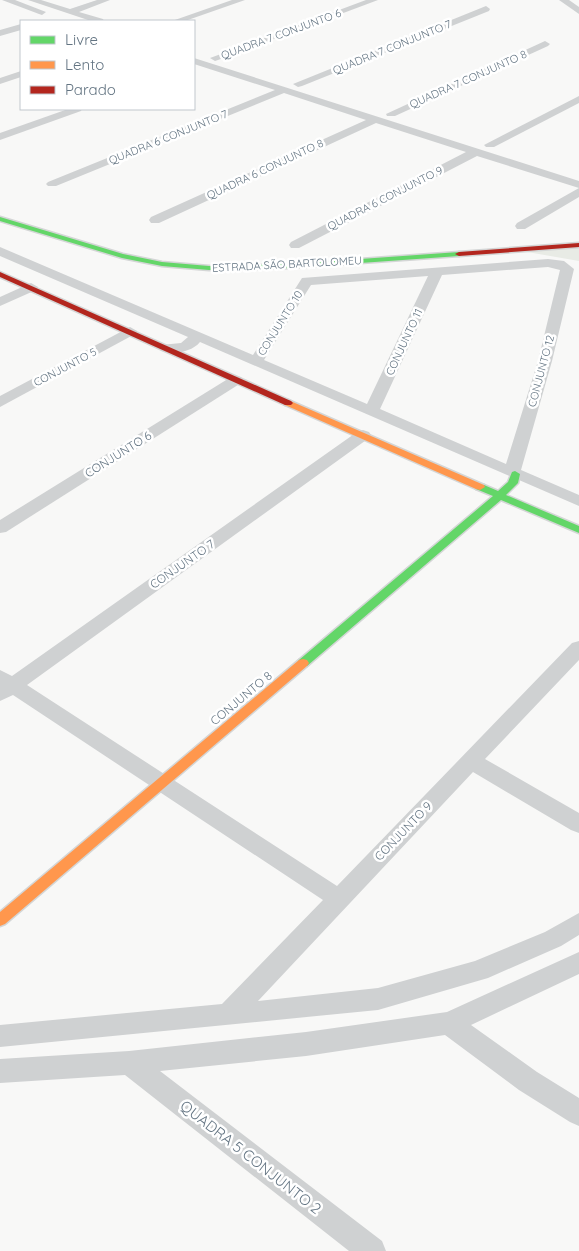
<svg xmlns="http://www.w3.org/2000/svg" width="579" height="1251" font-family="Quicksand,sans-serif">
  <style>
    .green { fill: #e8ebe5 }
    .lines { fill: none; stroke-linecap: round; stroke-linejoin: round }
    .fast-casing { stroke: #d4d6d6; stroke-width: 3 }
    .slow-casing { stroke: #d4d6d6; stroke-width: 3 }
    .jam-casing { stroke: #d4d6d6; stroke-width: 3 }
    .street { fill: #cfd1d2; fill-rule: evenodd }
    .fast { fill: #63d668; fill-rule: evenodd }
    .slow { fill: #ff974d; fill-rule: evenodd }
    .jam { fill: #b3261e; fill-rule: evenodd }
    .labels { text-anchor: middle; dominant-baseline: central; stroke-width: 5; stroke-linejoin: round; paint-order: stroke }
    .far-street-label { font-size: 11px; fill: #637482; stroke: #fff }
    .street-label { font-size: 12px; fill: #637482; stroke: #fff }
    .near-street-label { font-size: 15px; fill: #637482; stroke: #fff }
  </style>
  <rect width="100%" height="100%" fill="#f8f8f7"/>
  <path class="green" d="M579 244V261L510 249Z"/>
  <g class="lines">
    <g class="fast-casing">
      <g id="fast">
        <path d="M0 217 123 254 162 262 209 266 290 264 459 252 463 254 459 256 290 268 209 270 162 266 122 258 0 221Z"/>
        <path d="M515 471 520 474 518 483 506 495 579 526V533L501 500 307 666H299L297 663 299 660 493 496 476 489 475 487 476 485H484L498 491 508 482 512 472Z"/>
      </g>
    </g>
    <g class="slow-casing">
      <g id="slow">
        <path d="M288 400 484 485 485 487 480 490 476 489 285 405 283 403Z"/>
        <path d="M303 659 307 660 309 663 307 666 5 924 0 926V912L299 660Z"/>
      </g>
    </g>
    <g class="jam-casing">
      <g id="jam">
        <path d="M579 243V247L459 256 455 254 459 252Z"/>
        <path d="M0 272 291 401 293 403 291 405H285L0 277Z"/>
      </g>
    </g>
    <g class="street">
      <path d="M2 0H15L46 12 42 15 39 14Z"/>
      <path d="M28 0H41L70 9 97 0H110L79 12 103 19 104 21H91Z"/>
      <path d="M232 0H245L185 21H172Z"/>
      <path d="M366 0H378L218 60 215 61 210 58Z"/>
      <path d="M559 0H569L579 7V14Z"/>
      <path d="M486 6 490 9 489 11 302 86 298 87 293 84Z"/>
      <path d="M21 24V30L0 36V30Z"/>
      <path d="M545 41 550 44 548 46 395 116H387L386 114Z"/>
      <path d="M194 58 579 181V197L525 229H517L515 226 517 223 579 188 477 156 299 248H291L289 245 291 242 466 152 376 123 159 223H151L149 220 151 217 366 120 284 93 56 186H48L46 184 48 182 275 90 194 64Z"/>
      <path d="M21 71V77L0 84V78Z"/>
      <path d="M579 96V103L494 147H486L484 145Z"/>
      <path d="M68 109H82L81 111 0 140V133Z"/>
      <path d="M0 247 253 355 302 278 548 259 564 261 574 269 552 361 521 470 579 495V506L200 342C191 353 173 354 161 351L159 348 161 345 181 343 188 337 0 256ZM548 267 560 270 538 361 506 464 380 409 442 275ZM428 276 367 404 264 360 311 285Z"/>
      <path d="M31 283 38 287 36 290 0 306V297Z"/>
      <path d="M130 327 137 331 135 334 0 407V396Z"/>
      <path d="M236 376 241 377 243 380 241 383 6 532 0 533V520L231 377Z"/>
      <path d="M363 430 369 432 371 435 369 438 27 685 337 886 572 643 579 641V660L485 759 579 813V833L571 830 473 772 258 1001 378 988 475 961 545 932 579 913V935L561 946 488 978 378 1010 0 1047V1025L222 1004 323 900 13 695 0 701V670L12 676 357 432Z"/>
      <path d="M579 952V974L471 1025 537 1072 579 1098V1126L570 1122 519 1090 445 1035 306 1056 160 1071 382 1241 386 1251H349L125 1075 0 1083V1059L129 1051 306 1032 447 1012Z"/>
    </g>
    <use href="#fast" class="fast"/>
    <use href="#slow" class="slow"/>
    <use href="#jam" class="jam"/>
  </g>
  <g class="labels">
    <g class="far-street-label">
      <text transform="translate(281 34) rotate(-20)">QUADRA 7 CONJUNTO 6</text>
      <text transform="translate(392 47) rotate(-22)">QUADRA 7 CONJUNTO 7</text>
      <text transform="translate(468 79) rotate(-24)">QUADRA 7 CONJUNTO 8</text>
      <text transform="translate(168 137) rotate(-22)">QUADRA 6 CONJUNTO 7</text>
      <text transform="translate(265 169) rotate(-25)">QUADRA 6 CONJUNTO 8</text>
      <text transform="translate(385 198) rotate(-27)">QUADRA 6 CONJUNTO 9</text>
      <text transform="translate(287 264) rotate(-3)">ESTRADA SÃO BARTOLOMEU</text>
      <text transform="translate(280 323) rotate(-58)">CONJUNTO 10</text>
      <text transform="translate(404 342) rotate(-65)">CONJUNTO 11</text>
      <text transform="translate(65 367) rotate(-28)">CONJUNTO 5</text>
      <text transform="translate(541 371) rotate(-75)">CONJUNTO 12</text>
    </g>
    <g class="street-label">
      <text transform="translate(118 454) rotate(-32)">CONJUNTO 6</text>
      <text transform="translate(182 564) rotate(-35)">CONJUNTO 7</text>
      <text transform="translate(241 698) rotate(-40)">CONJUNTO 8</text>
      <text transform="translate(403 831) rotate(-46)">CONJUNTO 9</text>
    </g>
    <g class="near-street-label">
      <text transform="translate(251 1157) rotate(38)">QUADRA 5 CONJUNTO 2</text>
    </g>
  </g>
  <rect x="20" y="20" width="175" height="90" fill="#ffffff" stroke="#c1c7cd"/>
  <rect x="30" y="36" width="25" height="8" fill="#63d668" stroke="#c1c7cd"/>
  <text x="65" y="45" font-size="15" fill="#637482">Livre</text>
  <rect x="30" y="61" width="25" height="8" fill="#ff974d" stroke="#c1c7cd"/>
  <text x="65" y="70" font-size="15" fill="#637482">Lento</text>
  <rect x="30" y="86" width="25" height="8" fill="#b3261e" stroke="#c1c7cd"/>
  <text x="65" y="95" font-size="15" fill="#637482">Parado</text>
</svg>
